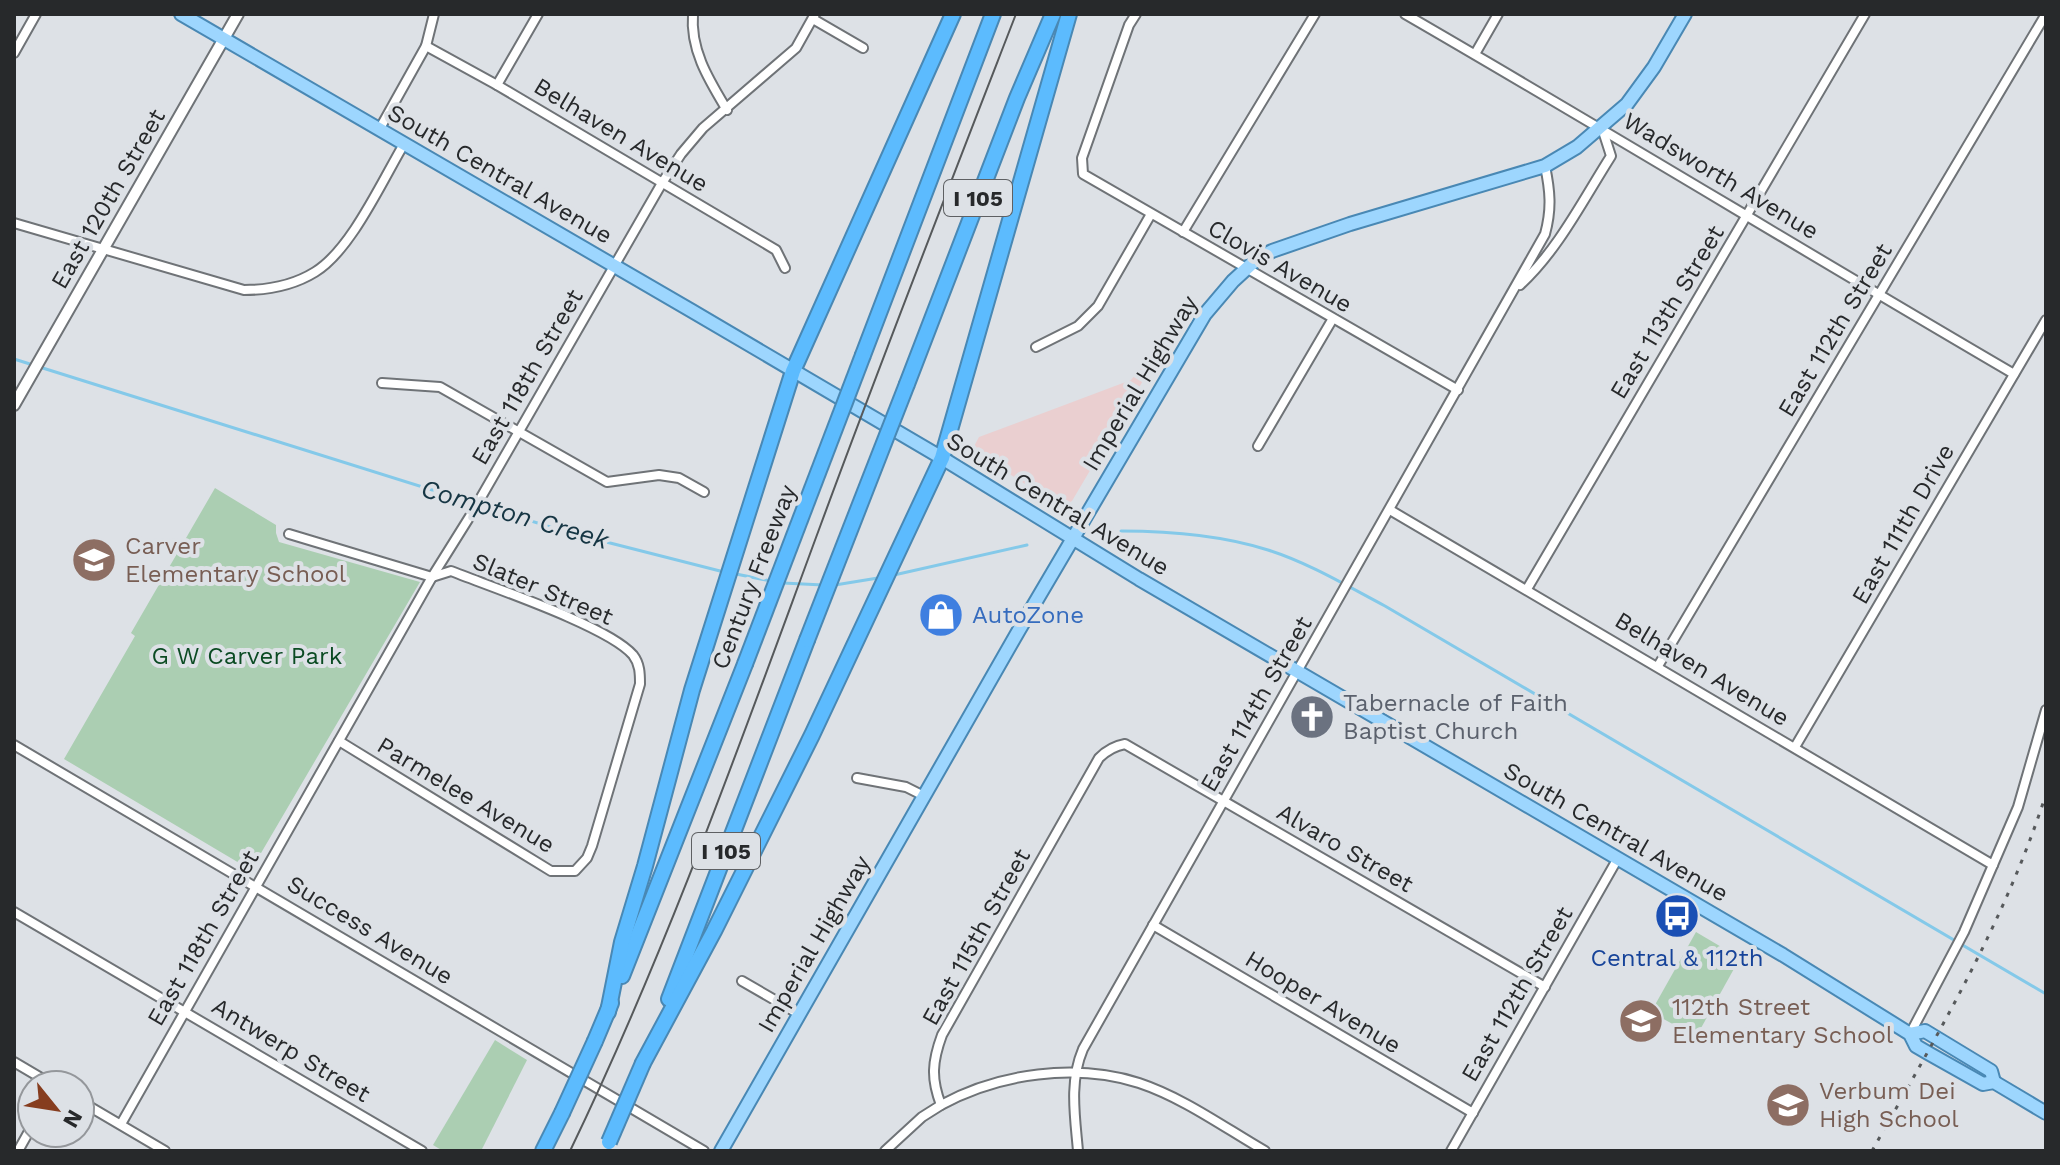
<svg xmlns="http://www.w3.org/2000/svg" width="2060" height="1165" font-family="'Work Sans',sans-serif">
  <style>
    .commercial { fill: #eacfd0 }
    .green { fill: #abceb2 }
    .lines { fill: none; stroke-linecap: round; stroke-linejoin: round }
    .stream { stroke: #84c9e9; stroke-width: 3 }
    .minor-casing { stroke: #6f7377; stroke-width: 12 }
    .tertiary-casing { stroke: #6f7377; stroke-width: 14 }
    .primary-casing { stroke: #4988b4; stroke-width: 16 }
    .motorway-casing { stroke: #4988b4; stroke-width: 18 }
    .minor { stroke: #fff; stroke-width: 8 }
    .tertiary { stroke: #fff; stroke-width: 10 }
    .primary { stroke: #9dd6fe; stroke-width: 12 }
    .motorway { stroke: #5cbbfe; stroke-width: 14 }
    .tram { stroke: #56595b; stroke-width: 2 }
    .rail { stroke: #56595b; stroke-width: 3; stroke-dasharray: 4 8; stroke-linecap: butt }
    .motorway-bridge-casing { stroke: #4988b4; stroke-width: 18; stroke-linecap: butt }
    .motorway-bridge { stroke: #5cbbfe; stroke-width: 14 }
    .labels { text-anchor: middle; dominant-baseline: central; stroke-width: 8; stroke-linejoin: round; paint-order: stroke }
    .shield { fill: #dde1e6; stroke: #5e6063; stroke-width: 2 }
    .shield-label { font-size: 22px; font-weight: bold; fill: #27292b }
    .street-label { font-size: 24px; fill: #27292b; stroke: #dde1e6 }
    .education-label { font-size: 24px; fill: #785e54; stroke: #dde1e6; text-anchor: start }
    .shop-label { font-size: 24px; fill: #366cbe; stroke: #dde1e6; text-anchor: start }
    .park-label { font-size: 24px; fill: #0b4b23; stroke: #dde1e6 }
    .worship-label { font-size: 24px; fill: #5b616d; stroke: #dde1e6; text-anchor: start }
    .transit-label { font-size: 24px; fill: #164399; stroke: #dde1e6 }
    .water-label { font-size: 26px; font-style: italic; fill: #163644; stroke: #dde1e6 }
  </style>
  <rect width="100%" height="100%" fill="#dde1e6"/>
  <path class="commercial" d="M1152 354 1157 357 1072 501 1061 507 972 450 979 437 1131 380Z"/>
  <g class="green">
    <path d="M215 488 276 525V533L279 542 420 582 251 870 64 759 135 636 131 633Z"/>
    <path d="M1696 932 1740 958 1696 1037 1651 1012Z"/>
    <path d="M495 1040 527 1060 481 1151H443L433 1145Z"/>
  </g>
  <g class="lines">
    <g class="stream">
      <path d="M14 359 563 531 724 572"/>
      <path d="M1121 531C1170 531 1221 535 1268 550 1309 563 1347 586 1385 606L2046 994"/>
      <path d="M736 574 771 581"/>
      <path d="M894 575 1027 545"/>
      <path d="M783 583 823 585"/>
      <path d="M835 585 878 578"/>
    </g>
    <g class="minor-casing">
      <g id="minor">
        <path d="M693 14C690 50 709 80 727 110"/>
        <path d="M1136 14 1129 25 1082 158 1083 174 1458 390"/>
        <path d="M1405 14C1609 132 1810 255 2014 374"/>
        <path d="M813 19 863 48"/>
        <path d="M426 46 497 85 776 250 785 268"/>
        <path d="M14 53 36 14"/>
        <path d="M1475 54 1498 14"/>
        <path d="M497 85 538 14"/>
        <path d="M379 130 426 46 434 14"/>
        <path d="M14 223 244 290C268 290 294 285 315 272 351 250 382 181 404 144"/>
        <path d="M1183 232 1315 14"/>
        <path d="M1520 285C1558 250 1583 200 1611 156L1602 128"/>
        <path d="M1036 347 1078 326 1098 306 1151 214"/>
        <path d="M382 383 440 387 607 482 659 475 679 478 704 492"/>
        <path d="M1258 446 1332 320"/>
        <path d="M1390 510 1993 865"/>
        <path d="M289 534 432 577 451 571C491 587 608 626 633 655 640 664 640 674 640 684L592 846 587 858 575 871H551L339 741"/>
        <path d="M1527 589 1865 14"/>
        <path d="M1658 666 2046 14"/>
        <path d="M14 745 704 1151"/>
        <path d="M1795 747 2046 320"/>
        <path d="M857 778 906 787 924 796"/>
        <path d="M14 912 422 1151"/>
        <path d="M1153 925 1473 1113"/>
        <path d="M742 981 799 1014"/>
        <path d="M1910 1034 1964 932 2018 807 2046 710"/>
        <path d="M14 1062 53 1085"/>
        <path d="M80 1101 165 1151"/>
        <path d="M941 1105C999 1073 1076 1063 1139 1083 1184 1098 1225 1128 1265 1151"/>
        <path d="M121 1124 432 577 472 513 662 183 681 154 703 128 796 48 815 14"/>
        <path d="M18 1151 32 1126"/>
        <path d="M885 1151 922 1117 941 1105C931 1079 932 1062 942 1035L1099 758C1107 750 1114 746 1125 744L1545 987"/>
        <path d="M1078 1151C1075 1116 1069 1082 1083 1049L1545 234C1552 209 1550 190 1545 166"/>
        <path d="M1451 1151 1618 858"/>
      </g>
    </g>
    <g class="tertiary-casing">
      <path id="tertiary" d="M14 405 238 14"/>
    </g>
    <g class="primary-casing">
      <g id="primary">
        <path d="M181 14 692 311 942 458 1139 579 1783 955 1910 1034 1916 1046 1928 1053 1983 1084 1994 1082 2046 1113"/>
        <path d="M1910 1034 1925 1031 1991 1071 1994 1082"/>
        <path d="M721 1151 1019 630 1205 314 1233 281 1258 258 1272 251 1350 224 1545 166 1577 147 1627 104 1654 67 1685 14"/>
      </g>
    </g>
    <g class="motorway-casing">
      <g id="motorway">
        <path d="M863 355 993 14"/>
        <path d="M907 384 1017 98 1053 14"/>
        <path d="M622 976 745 664"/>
        <path d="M669 999 807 640"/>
        <path d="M608 1012 622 942 645 866 692 690 793 371 953 14"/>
        <path d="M595 1041 611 1003"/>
        <path d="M643 1063 714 931 812 735 942 458 1069 14"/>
        <path d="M543 1151 562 1113"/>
      </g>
    </g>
    <use href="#minor" class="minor"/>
    <use href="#tertiary" class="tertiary"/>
    <use href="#primary" class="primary"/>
    <use href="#motorway" class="motorway"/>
    <path class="tram" d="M570 1151C668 948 743 735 821 524 884 353 950 184 1016 14"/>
    <path class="rail" d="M1872 1151C1937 1035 2005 922 2046 794"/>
    <g class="motorway-bridge-casing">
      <g id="motorway-bridge">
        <path d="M807 640 907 384"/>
        <path d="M745 664 863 355"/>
        <path d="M562 1113 595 1041"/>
        <path d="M609 1142 643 1063"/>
      </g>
    </g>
    <use href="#motorway-bridge" class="motorway-bridge"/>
  </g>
  <defs>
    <g id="school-disc" transform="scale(2.3)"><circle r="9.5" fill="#8d6e63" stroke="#dde1e6"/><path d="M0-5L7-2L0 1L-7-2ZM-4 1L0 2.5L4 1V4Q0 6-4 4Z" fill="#fff"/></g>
    <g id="shop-disc" transform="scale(2.3)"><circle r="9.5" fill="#3f7fe0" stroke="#dde1e6"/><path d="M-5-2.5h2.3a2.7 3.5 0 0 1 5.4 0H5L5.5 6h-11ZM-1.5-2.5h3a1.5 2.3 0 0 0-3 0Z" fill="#fff"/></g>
    <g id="church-disc" transform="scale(2.3)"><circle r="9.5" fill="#6b7280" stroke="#dde1e6"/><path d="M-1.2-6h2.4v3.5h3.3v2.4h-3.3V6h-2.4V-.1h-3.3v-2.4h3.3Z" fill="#fff"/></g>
    <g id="bus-disc" transform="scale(2.3)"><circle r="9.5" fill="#1a4fb4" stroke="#dde1e6"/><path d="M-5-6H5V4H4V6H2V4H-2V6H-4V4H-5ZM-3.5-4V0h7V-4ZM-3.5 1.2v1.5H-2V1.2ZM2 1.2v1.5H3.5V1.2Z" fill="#fff"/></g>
  </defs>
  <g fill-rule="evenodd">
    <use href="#school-disc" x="94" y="560"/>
    <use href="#shop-disc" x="941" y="615"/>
    <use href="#church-disc" x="1312" y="717"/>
    <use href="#bus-disc" x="1677" y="916"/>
    <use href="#school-disc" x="1641" y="1021"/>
    <use href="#school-disc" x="1788" y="1105"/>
  </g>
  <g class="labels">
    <g class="shield">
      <rect x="944" y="180" width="68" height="36" rx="6"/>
      <rect x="692" y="833" width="68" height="36" rx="6"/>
    </g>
    <g class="shield-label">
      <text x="978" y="198">I 105</text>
      <text x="726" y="851">I 105</text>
    </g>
    <g class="street-label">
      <text transform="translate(621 135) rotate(31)">Belhaven Avenue</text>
      <text transform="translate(500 174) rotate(30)">South Central Avenue</text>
      <text transform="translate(1721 176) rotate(31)">Wadsworth Avenue</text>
      <text transform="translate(108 199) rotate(-60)">East 120th Street</text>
      <text transform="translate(1280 266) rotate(30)">Clovis Avenue</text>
      <text transform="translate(1667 312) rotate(-59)">East 113th Street</text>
      <text transform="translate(1835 330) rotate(-59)">East 112th Street</text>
      <text transform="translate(527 377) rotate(-60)">East 118th Street</text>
      <text transform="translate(1140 383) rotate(-59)">Imperial Highway</text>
      <text transform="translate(1058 504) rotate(31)">South Central Avenue</text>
      <text transform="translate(1903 524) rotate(-60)">East 111th Drive</text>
      <text transform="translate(754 577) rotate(-69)">Century Freeway</text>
      <text transform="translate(543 589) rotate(23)">Slater Street</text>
      <text transform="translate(1702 669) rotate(31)">Belhaven Avenue</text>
      <text transform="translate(1256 704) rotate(-60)">East 114th Street</text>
      <text transform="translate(466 795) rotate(31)">Parmelee Avenue</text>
      <text transform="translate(1616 832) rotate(30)">South Central Avenue</text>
      <text transform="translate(1345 848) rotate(30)">Alvaro Street</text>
      <text transform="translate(370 930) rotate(31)">Success Avenue</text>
      <text transform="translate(976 937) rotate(-61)">East 115th Street</text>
      <text transform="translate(203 938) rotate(-60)">East 118th Street</text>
      <text transform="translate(814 944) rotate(-60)">Imperial Highway</text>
      <text transform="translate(1517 994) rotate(-60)">East 112th Street</text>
      <text transform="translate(1323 1002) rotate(31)">Hooper Avenue</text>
      <text transform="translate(291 1050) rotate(31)">Antwerp Street</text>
    </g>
    <g class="education-label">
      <text x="125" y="546">Carver<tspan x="125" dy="28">Elementary School</tspan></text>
      <text x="1672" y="1007">112th Street<tspan x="1672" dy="28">Elementary School</tspan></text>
      <text x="1819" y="1091">Verbum Dei<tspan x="1819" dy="28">High School</tspan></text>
    </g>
    <g class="shop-label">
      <text x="972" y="615">AutoZone</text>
    </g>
    <g class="park-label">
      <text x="247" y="656">G W Carver Park</text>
    </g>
    <g class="worship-label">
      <text x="1343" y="703">Tabernacle of Faith<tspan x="1343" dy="28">Baptist Church</tspan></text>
    </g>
    <g class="transit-label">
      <text x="1677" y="958">Central &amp; 112th</text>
    </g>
    <g class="water-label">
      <text transform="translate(515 514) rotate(16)">Compton Creek</text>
    </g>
  </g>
  <rect width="2060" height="1165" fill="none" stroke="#27292b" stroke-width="32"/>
  <g transform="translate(56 1109) rotate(120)"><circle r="38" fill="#dde1e6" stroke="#94979b" stroke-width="2"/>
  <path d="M0-6L14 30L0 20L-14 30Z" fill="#863d1f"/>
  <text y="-12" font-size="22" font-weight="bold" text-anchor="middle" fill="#27292b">N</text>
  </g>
</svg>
